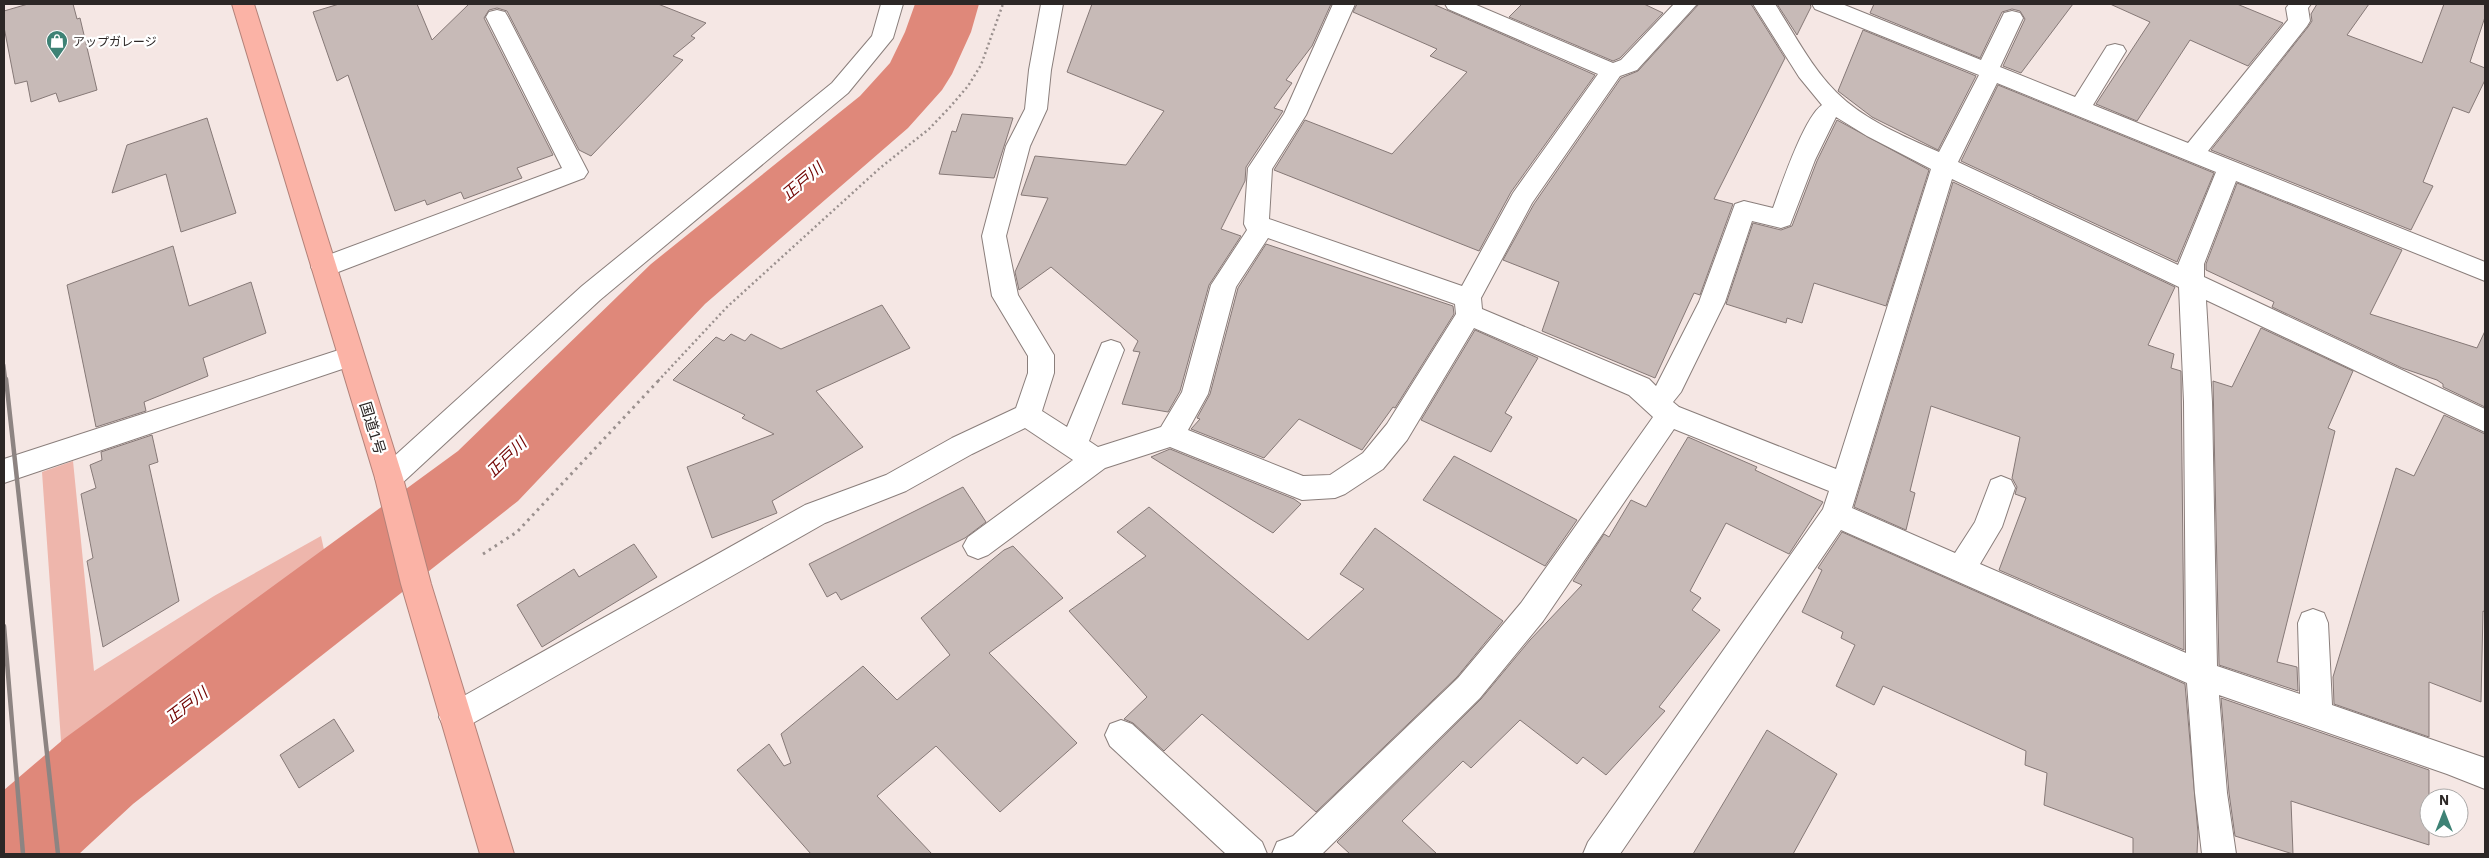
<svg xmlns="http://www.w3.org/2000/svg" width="2489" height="858" font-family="'IBM Plex Sans','Noto Sans JP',sans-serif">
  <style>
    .green { fill: #eeb6ac }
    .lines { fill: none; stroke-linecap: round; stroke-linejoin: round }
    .river { fill: #df887a; fill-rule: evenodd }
    .building { fill: #c7bab7; stroke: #867977 }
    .minor-casing { stroke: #8a7e7b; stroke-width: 2 }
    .highway-casing { stroke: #b38279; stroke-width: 2 }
    .path-far1 { stroke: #9a908e; stroke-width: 2.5; stroke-dasharray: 2 3; stroke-linecap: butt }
    .path { stroke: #9a908e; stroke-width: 3; stroke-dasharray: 2.5 4.5; stroke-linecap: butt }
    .minor { fill: #fff; fill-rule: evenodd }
    .highway { fill: #fbb3a6; fill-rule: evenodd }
    .rail-far1 { stroke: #8d8482; stroke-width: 3 }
    .rail { stroke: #8d8482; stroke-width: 4.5 }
    .labels { text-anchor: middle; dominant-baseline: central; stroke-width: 4.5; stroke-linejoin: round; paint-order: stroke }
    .far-poi-label { font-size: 12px; fill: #2c2726; stroke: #fff; text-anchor: start }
    .street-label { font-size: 15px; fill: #2c2726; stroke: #fff }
    .water-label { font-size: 16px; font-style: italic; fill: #710300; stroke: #fff }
  </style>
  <rect width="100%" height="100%" fill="#f5e7e4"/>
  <path class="green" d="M73 461 94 671 214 596 321 536 326 559 63 769 42 472Z"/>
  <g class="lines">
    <path class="river" d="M915 4H979L971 32 952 74 942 90 908 128 705 304 518 501 133 804 79 854H4V790L65 738 458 451 651 264 860 96 890 63 905 32Z"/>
  </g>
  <g class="building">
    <path d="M28 4H73L77 19 80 18 97 90 59 102 56 93 31 102 27 81 15 84 4 27V11Z"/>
    <path d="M339 4H417L432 40 469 4H658L706 23 691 36 695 38 673 56 683 60 591 156 579 150 507 11 497 8 489 10 484 18 553 155 517 168 522 178 464 199 461 192 427 205 425 200 395 211 348 75 337 81 313 12Z"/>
    <path d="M1092 4H1331L1312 46 1286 80 1292 83 1274 108 1283 111 1246 167 1245 181 1221 229 1241 236 1209 285 1180 391 1168 412 1122 404 1140 352 1133 351 1138 341 1051 267 1019 290 1015 272 1048 198 1021 195 1035 156 1126 165 1164 111 1067 72Z"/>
    <path d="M1357 4H1433L1595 75 1511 192 1479 251 1274 170 1305 120 1392 154 1467 72 1430 56 1437 49 1353 12Z"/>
    <path d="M1522 4H1644L1663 13 1620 58 1613 61 1509 17Z"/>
    <path d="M1699 4H1751L1785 58 1714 199 1733 204 1700 295 1694 293 1655 378 1542 331 1559 282 1503 260 1534 204 1621 78 1638 71Z"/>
    <path d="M1777 4H1810L1811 7 1797 35Z"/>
    <path d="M1874 4H2073L2021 73 2003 66 2025 19 2020 11 2012 9 2002 12 1980 58 1870 13Z"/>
    <path d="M2110 4H2237L2283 23 2248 66 2190 40 2137 121 2096 104 2150 22Z"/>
    <path d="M2317 4H2369L2347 35 2422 63 2444 4H2485V17L2470 62 2485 68V80L2469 113 2453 107 2423 182 2433 186 2411 230 2211 150 2308 27 2312 21 2311 14Z"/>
    <path d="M1863 30 1976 76 1938 150 1872 117 1838 91Z"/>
    <path d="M1998 85 2214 173 2177 262 1961 161Z"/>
    <path d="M962 114 1013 118 994 178 939 174 952 131 956 132Z"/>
    <path d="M207 118 236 213 181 232 166 174 112 193 127 145Z"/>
    <path d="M1837 120 1929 170 1886 306 1814 283 1802 323 1787 318 1786 323 1726 304 1753 223 1781 230 1792 226 1817 161Z"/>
    <path d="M1953 182 2175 287 2148 345 2174 354 2171 368 2181 371 2184 650 1999 570 2026 498 2015 494 2017 487 2012 478 2020 437 1931 406 1910 491 1915 493 1906 530 1854 507Z"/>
    <path d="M2237 183 2402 250 2370 314 2477 348 2485 331V407L2443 387V384L2437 380 2402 368 2272 307 2274 302 2206 270V264Z"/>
    <path d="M1266 244 1453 306 1454 314 1395 408 1393 407 1362 450 1299 419 1264 458 1191 429 1200 419 1197 418 1210 394 1238 288Z"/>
    <path d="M173 246 189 306 251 282 266 333 203 358 208 376 144 402 146 411 96 427 67 285Z"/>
    <path d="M882 305 910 348 816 391 863 447 772 501 777 513 712 538 687 467 774 434 742 418 745 415 673 380 716 337 724 341 731 334 745 341 751 334 781 349Z"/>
    <path d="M2261 328 2353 371 2328 428 2335 431 2277 662 2297 667 2298 691 2219 665 2213 381 2232 387Z"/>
    <path d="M1475 330 1538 358 1505 413 1512 417 1491 452 1421 420Z"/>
    <path d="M2444 415 2485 434V612L2483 611 2481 702 2429 682V737L2334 704 2333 677 2396 468 2414 476Z"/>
    <path d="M152 435 158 462 149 465 179 601 103 647 87 561 93 558 81 494 96 488 90 465 102 460 101 452Z"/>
    <path d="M1688 437 1757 467 1755 470 1823 502 1789 554 1726 523 1690 591 1701 598 1692 610 1720 630 1659 707 1665 711 1606 775 1583 757 1577 764 1520 720 1471 768 1463 761 1402 821 1437 854H1350L1337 842 1481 699 1530 640 1582 585 1573 581 1604 534 1609 537 1631 500 1646 507Z"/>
    <path d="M1170 449 1294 499 1301 504 1273 533 1151 457Z"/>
    <path d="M1454 456 1577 520 1545 566 1423 500Z"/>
    <path d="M963 487 986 522 965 538 841 600 836 592 827 597 809 564Z"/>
    <path d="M1149 507 1308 640 1364 589 1340 574 1375 528 1503 621 1457 677 1316 812 1202 714 1164 751 1133 723 1124 719 1147 697 1069 611 1146 556 1117 532Z"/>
    <path d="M1842 532 2185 684 2198 833 2197 854H2133V838L2044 805 2047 773 2025 765 2026 751 1883 686 1874 705 1836 686 1855 645 1841 638 1843 632 1802 612 1822 570 1818 568Z"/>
    <path d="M634 544 657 577 542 647 517 605 574 569 579 577Z"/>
    <path d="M1013 546 1063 598 989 653 1077 743 1000 812 936 746 877 796 932 854H811L737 770 769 744 784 766 791 763 781 734 863 666 897 700 950 655 921 618 1004 550Z"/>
    <path d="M2221 698 2429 770V845L2291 801 2293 854 2235 836 2229 793Z"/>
    <path d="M334 719 354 751 299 788 280 755Z"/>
    <path d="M1767 730 1837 774 1793 854H1693Z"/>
  </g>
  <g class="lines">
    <g class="minor-casing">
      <g id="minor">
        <path d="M881 4H903L893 38 848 93 600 300 399 486 389 490 379 486 375 478 379 470 582 286 832 83 872 36Z"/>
        <path d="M1041 4H1063L1051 70 1047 109 1030 146 1006 236 1018 295 1054 355V373L1042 411 1067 427 1102 343 1111 340 1120 343 1124 350 1089 441 1098 447 1161 427 1182 392 1211 285 1247 230 1244 224 1248 168 1284 114 1333 4H1355L1306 115 1272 169 1269 219 1462 286 1513 193 1598 74 1448 9 1445 4H1474L1613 63 1621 60 1674 4H1697L1637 70 1620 76 1532 203 1481 298 1482 309 1649 379 1656 386 1699 302 1735 204 1744 201 1773 208C1781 186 1804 117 1822 105L1799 77 1753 4H1775C1794 33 1811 67 1836 92 1864 120 1903 136 1939 152L1979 75 1815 9 1812 4H1842L1981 60 2004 13 2012 11 2020 13 2023 18 2000 67 2075 97 2107 46 2115 44 2123 46 2126 51 2093 105 2188 143 2288 20 2286 8 2289 4H2311L2308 8 2310 21 2307 26 2208 151 2485 262V281L2236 181 2204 264V277L2485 409V432L2206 300 2212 402 2217 666 2300 694 2298 623 2302 613 2313 609 2324 613 2328 623 2332 705 2485 758V789L2447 774 2219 695 2227 793 2236 854H2202L2195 793 2187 683 1841 530 1620 854H1583L1588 842 1823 509 1829 491 1674 429 1543 621 1480 698 1322 854H1272L1277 842 1293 836 1458 678 1521 603 1653 417 1629 395 1474 328 1407 440 1383 469 1345 494 1335 498 1302 500 1170 447 1105 468 988 555 978 559 968 555 963 546 968 537 1073 460 1025 428 972 454 906 491 825 523 466 727 455 732 444 727 439 717 444 707 805 505 886 475 952 438 1016 408 1028 373V356L992 296 982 236 1006 146 1025 109 1029 70ZM1997 83 2216 172 2178 265 1958 162ZM1836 117 1867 136 1931 169 1836 469 1679 407 1673 402 1681 392 1725 302 1752 221 1781 228 1790 225 1815 160ZM1952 179 2179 287 2184 402 2186 653 1980 564 2002 527 2015 488 2011 480 2001 476 1991 480 1975 522 1955 553 1852 508ZM1268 238 1455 304 1456 314 1387 424 1363 453 1330 475 1303 476 1188 430 1208 394 1236 287Z"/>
        <path d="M497 10 505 12 508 17 588 172 584 178 333 274 324 276 315 274 311 267 315 260 562 168 486 17 489 12Z"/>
        <path d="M351 346 360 349 364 356 360 363 4 483V459Z"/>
        <path d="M1121 720 1132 724 1262 842 1267 854H1226L1110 746 1105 735 1110 724Z"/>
      </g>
    </g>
    <g class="highway-casing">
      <path id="highway" d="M232 4H254L403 478 431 584 514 854H480L401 584 375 478Z"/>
    </g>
    <path class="path-far1" d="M658 381 727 307 880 168 929 129 950 107 968 86 981 65 1003 4"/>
    <path class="path" d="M483 554 517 532 660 379"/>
    <use href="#minor" class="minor"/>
    <use href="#highway" class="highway"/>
    <path class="rail-far1" d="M4 365 6 381"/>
    <g class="rail">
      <path d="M6 379 58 854"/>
      <path d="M4 626 23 854"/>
    </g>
  </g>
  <defs>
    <g id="shop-pin" transform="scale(1.125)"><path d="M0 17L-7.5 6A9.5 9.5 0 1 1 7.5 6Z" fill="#3e8275" stroke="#fff"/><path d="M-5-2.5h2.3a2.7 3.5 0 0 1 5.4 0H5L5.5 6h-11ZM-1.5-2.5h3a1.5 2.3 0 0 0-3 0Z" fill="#fff"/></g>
  </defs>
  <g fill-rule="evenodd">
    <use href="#shop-pin" x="57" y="41"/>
  </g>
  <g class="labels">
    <g class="far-poi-label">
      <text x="73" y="41">アップガレージ</text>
    </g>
    <g class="street-label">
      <text transform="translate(373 428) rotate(73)">国道1号</text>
    </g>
    <g class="water-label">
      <text transform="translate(802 181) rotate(-40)">正戸川</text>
      <text transform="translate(506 457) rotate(-44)">正戸川</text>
      <text transform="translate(186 705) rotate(-37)">正戸川</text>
    </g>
  </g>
  <rect width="2489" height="858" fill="none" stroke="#2c2726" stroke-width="10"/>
  <g transform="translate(2444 813)"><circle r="24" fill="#ffffff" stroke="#aba9a8"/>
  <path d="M0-4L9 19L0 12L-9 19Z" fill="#3e8275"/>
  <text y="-8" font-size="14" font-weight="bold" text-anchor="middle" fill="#2c2726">N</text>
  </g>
</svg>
